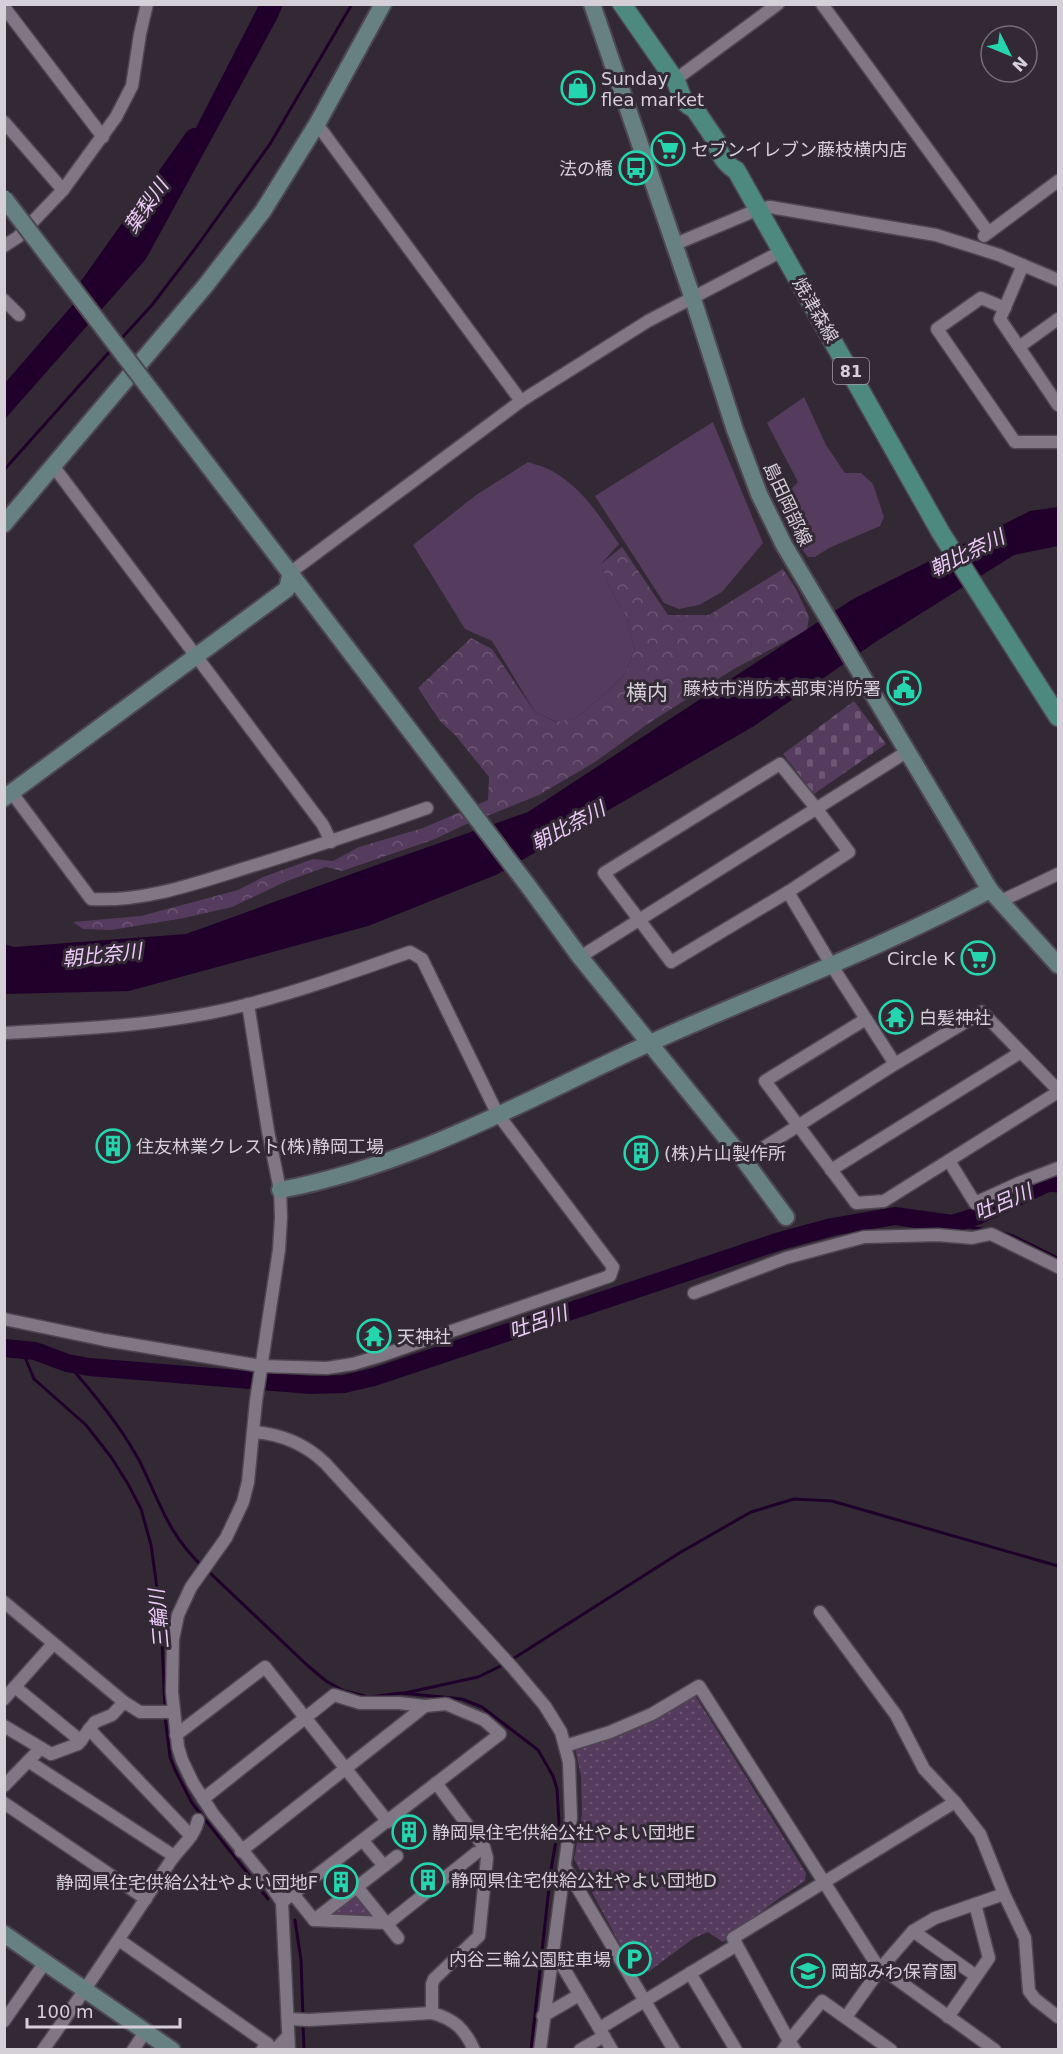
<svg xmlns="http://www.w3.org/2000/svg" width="1063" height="2054" font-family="'DejaVu Sans','Noto Sans JP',sans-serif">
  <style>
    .grass { fill: #553b5e }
    .forest { fill: url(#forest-crowns) }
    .cemetery { fill: url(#cemetery-stones) }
    .park { fill: url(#park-dots) }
    .water { fill: #20002b }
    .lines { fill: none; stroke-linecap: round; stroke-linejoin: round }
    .stream { stroke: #20002b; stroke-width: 3 }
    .river { stroke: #20002b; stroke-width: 18 }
    .street-casing { stroke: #4e4650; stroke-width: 15 }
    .secondary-casing { stroke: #4e4650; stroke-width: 20 }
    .primary-casing { stroke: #4e4650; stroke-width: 21 }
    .street { stroke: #817684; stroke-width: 12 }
    .secondary { stroke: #678082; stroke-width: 16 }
    .primary { stroke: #4d897f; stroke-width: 18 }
    .secondary-bridge-casing { stroke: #4e4650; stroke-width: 20; stroke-linecap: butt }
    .secondary-bridge { stroke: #678082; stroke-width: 16 }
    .labels { text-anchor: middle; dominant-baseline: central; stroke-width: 6; stroke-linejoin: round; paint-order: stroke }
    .shield { fill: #322935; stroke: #a49da6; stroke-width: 1.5 }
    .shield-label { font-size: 16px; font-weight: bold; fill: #d5cfd7 }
    .poi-label { font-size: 18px; fill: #d5cfd7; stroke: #322935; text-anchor: start }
    .street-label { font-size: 18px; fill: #d5cfd7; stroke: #322935 }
    .water-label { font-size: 20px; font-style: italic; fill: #eecbfa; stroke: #322935 }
    .quarter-label { font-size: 21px; fill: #d5cfd7; stroke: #322935 }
  </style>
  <defs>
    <pattern id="forest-crowns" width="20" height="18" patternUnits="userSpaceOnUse" patternTransform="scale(1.5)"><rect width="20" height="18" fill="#553b5e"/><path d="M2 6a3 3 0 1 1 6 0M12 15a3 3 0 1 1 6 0" fill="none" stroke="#6d5674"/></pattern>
    <pattern id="cemetery-stones" width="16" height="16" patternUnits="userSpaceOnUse" patternTransform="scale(1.5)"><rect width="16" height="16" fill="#553b5e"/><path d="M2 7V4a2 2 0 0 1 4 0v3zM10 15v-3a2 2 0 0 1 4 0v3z" fill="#6d5674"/></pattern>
    <pattern id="park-dots" width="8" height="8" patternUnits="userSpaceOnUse" patternTransform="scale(1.5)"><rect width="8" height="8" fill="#553b5e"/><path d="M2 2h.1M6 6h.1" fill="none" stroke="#6d5674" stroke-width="1.8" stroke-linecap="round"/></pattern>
  </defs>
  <rect width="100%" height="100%" fill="#322935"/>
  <g class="grass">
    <path d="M804 397 826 445 845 473H861L873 484 884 517 880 526 829 548 815 557H808L797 543 770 485V475L789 491 798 482 767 423Z"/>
    <path d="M713 422 763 543 722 592 699 605 679 609 664 603 595 496Z"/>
    <path d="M528 462C537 465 546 467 554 472 583 489 601 518 619 544L601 564 610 588 627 618 635 650 625 674 607 692 576 718 557 722 535 712 492 641 465 629 413 545 476 495Z"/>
  </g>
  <path class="forest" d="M622 547 668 615H709L783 569 796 589 809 617 807 630 734 669 649 723 595 762 539 795 462 826 435 839 342 871 326 867 287 881 232 907 184 918 111 930 83 929 73 922 141 916 212 897 238 890 263 877 313 859 333 861 359 847 423 828 488 800 489 777 456 736 440 721 418 688 471 638 492 649 535 712 556 722 576 718 607 692 625 674 635 650 627 618 610 588 601 564Z"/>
  <path class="cemetery" d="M854 701 886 744 814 794 783 754Z"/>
  <g class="park">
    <path d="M693 1692 806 1873 805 1881 778 1899 723 1942 708 1932 694 1938 648 1972 633 1945 623 1950 574 1859 582 1814 581 1776 574 1744Z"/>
    <path d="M357 1893 376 1919 325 1918Z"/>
  </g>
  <g class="water">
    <path d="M259 5H283L277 19 146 259 5 419V383L152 213Z"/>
    <path d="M1058 507V546L1014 555 877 641 754 726 498 874 368 926 129 991 5 994 4 944 14 947 186 934 371 867 528 812 853 599 1030 511Z"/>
  </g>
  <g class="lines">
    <g class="stream">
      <path d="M120 340 152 305 197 246 270 144 352 4"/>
      <path d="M4 470 111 350"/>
      <path d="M1032 1189 1058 1191"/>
      <path d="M952 1224 987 1230"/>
      <path d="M1003 1233 1013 1236 1058 1258"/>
      <path d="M22 1350 34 1379 86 1425 111 1457 128 1484 141 1509 151 1545 161 1617 165 1709"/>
      <path d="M67 1363C94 1394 119 1424 139 1460 160 1502 167 1533 203 1567"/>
      <path d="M208 1571 307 1665 326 1681 344 1691 369 1697 402 1693 462 1699 482 1707 538 1750 553 1776 557 1789 559 1823 551 1870 531 2050"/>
      <path d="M511 1660 681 1552 751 1512 794 1499 832 1501 1058 1566"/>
      <path d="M405 1693 478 1677 505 1664"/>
      <path d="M165 1716 170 1757 175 1770 192 1803 268 1899"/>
      <path d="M295 1920 301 1960 303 2018"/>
      <path d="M303 2024 304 2050"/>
    </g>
    <g class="river">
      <path d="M80 298 194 137"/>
      <path d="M4 1348 35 1351 67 1363 89 1367 311 1385 344 1384 374 1377 780 1241 832 1227 895 1216 952 1224 977 1216 1058 1178"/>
    </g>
    <g class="street-casing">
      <g id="street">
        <path d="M822 4 988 232"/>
        <path d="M4 7 103 137"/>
        <path d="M675 80 778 4"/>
        <path d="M4 122 63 190"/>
        <path d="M317 124 521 401"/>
        <path d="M984 236 1058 181"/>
        <path d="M673 245 759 209 770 207 936 235 999 255 1058 280"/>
        <path d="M4 246 18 237 63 190 116 117 132 86 140 34 147 4"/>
        <path d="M1023 265 1000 319 1058 405"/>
        <path d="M4 300 19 315"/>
        <path d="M1005 308 981 298 937 329 1015 442H1058"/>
        <path d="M1019 347 1058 319"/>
        <path d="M54 467 323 825 331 842"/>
        <path d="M291 572 521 401 648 321 782 251"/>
        <path d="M780 764 816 808 849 852 788 892 671 962 604 873Z"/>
        <path d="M12 793 91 899C141 902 191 885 239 870 302 851 365 830 427 808"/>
        <path d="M788 892 832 966 895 1064"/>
        <path d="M999 902 1058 874"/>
        <path d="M580 957 908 751"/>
        <path d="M248 1004 268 1131 280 1190 281 1217 279 1250 256 1401 248 1482 243 1502 226 1538 191 1587 178 1615 173 1639 172 1692 178 1747 182 1760 193 1783 213 1814 269 1883 282 1902 289 2050"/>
        <path d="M866 1019 765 1081 856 1203 884 1201 1058 1092"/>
        <path d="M4 1033C86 1029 170 1025 249 1004 303 990 356 971 410 952L422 959 497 1113 613 1267 610 1276 380 1356 353 1364 327 1368 261 1366 105 1340 4 1319"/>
        <path d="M744 1160 895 1064 982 1012 1058 1090"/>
        <path d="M949 1161 975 1203 1021 1182 1058 1168"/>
        <path d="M831 1170 1021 1052"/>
        <path d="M694 1293 786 1258 864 1237 938 1235 972 1238 991 1234 1058 1267"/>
        <path d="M253 1432C281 1434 305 1444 325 1463L513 1668 545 1706 561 1732 569 1762 571 1818 540 2050"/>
        <path d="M4 1602 124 1702 140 1712H173"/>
        <path d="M820 1612 896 1715 924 1769 955 1802 980 1834 1004 1894 1025 1938 1029 1991 1035 1999 1058 2017"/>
        <path d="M15 1687 81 1741"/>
        <path d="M4 1699 53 1644"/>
        <path d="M4 1726 51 1754 78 1744 95 1722 112 1715 124 1702"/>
        <path d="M89 1729 191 1836"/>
        <path d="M176 1735 265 1667 388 1822"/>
        <path d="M565 1746 610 1732 652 1714 699 1686 875 1962 881 1968 995 2050"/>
        <path d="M28 1761 174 1856"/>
        <path d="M4 1786 41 1748"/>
        <path d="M203 1799 334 1695 360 1703H399L425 1706 446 1704 484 1720 500 1734 282 1902"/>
        <path d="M4 1803 146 1899"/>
        <path d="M363 1841 384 1866"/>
        <path d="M241 1851 425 1706"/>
        <path d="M565 1867 674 2050"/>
        <path d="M357 1887 398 1938"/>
        <path d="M293 1894 314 1920"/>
        <path d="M314 1920 397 1856"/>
        <path d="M314 1920 385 1923"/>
        <path d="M387 1924 476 1853"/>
        <path d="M913 1931 976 1976"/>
        <path d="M119 1940 268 2044 262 2050"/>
        <path d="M553 1950 612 2050"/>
        <path d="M690 1973 736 2050"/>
        <path d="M432 2013V1984L434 1979 479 1936 487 1858 484 1847 436 1783"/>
        <path d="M543 2016 579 1995"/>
        <path d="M846 2017 881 1968 913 1931 935 1918 1004 1894"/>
        <path d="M948 2017 989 1958 975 1904"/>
        <path d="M289 2019 309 2020 432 2013C454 2019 465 2029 474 2050"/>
        <path d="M4 2021 46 1961"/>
        <path d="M600 2028 735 1946"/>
        <path d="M43 2050C87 1988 128 1925 170 1862 179 1848 195 1837 198 1820"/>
        <path d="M133 2050 145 2032"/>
        <path d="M275 2050 287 2037"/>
        <path d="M580 2050 604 2036"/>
        <path d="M783 2050 789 2041 795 2050"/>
        <path d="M891 2050 822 2001 789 2041 733 1938 955 1802"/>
      </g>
    </g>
    <g class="secondary-casing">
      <g id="secondary">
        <path d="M592 4 693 299 735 430 759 494 784 545 990 890 1058 965"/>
        <path d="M4 524 206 285 263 211 317 124 383 4"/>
        <path d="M284 565 529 887 580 957 744 1160 786 1217"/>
        <path d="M4 798 287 589 291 572"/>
        <path d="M280 1190C414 1165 527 1099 650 1043 763 992 880 949 990 890"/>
        <path d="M4 1934 172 2050"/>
      </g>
    </g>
    <g class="primary-casing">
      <path id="primary" d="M622 4 675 80C681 90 681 104 694 108L717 142C717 152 727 166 736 170L941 533 1058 717"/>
    </g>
    <use href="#street" class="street"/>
    <use href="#secondary" class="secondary"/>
    <use href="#primary" class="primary"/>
    <g class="secondary-bridge-casing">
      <path id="secondary-bridge" d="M4 198 284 565"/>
    </g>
    <use href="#secondary-bridge" class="secondary-bridge"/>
  </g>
  <defs>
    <g id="shop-ring" transform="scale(1.725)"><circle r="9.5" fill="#322935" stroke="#24d5ae" stroke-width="1.5"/><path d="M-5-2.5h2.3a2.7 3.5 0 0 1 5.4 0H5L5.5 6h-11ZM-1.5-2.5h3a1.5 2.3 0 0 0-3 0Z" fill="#24d5ae"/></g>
    <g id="supermarket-ring" transform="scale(1.725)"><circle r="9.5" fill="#322935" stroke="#24d5ae" stroke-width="1.5"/><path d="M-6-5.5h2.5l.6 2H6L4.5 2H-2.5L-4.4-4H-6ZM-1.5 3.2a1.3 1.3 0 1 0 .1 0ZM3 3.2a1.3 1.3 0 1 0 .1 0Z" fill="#24d5ae"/></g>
    <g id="bus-ring" transform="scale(1.725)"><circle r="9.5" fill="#322935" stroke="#24d5ae" stroke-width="1.5"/><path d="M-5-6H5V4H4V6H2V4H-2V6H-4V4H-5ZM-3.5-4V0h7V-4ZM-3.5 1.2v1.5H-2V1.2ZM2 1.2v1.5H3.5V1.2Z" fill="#24d5ae"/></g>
    <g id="civic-ring" transform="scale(1.725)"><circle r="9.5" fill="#322935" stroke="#24d5ae" stroke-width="1.5"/><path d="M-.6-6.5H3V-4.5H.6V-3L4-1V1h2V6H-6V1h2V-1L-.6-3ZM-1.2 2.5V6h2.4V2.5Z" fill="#24d5ae"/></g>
    <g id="temple-ring" transform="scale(1.725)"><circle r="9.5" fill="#322935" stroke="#24d5ae" stroke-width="1.5"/><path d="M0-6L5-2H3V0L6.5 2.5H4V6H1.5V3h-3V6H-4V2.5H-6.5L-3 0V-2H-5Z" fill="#24d5ae"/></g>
    <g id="building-ring" transform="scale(1.725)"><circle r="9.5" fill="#322935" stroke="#24d5ae" stroke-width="1.5"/><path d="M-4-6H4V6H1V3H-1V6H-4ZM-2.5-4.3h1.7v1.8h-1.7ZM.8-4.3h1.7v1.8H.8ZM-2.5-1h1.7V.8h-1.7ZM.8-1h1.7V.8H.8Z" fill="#24d5ae"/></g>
    <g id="parking-ring" transform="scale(1.725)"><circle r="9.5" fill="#322935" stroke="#24d5ae" stroke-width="1.5"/><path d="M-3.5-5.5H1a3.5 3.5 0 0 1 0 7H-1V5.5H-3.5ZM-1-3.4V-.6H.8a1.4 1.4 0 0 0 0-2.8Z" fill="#24d5ae"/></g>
    <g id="school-ring" transform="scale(1.725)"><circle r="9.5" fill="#322935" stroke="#24d5ae" stroke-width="1.5"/><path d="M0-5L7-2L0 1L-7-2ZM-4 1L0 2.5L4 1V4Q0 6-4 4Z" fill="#24d5ae"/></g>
  </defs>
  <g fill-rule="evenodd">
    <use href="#shop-ring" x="578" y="88"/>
    <use href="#supermarket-ring" x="668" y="149"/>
    <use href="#bus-ring" x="636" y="168"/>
    <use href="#civic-ring" x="904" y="688"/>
    <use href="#supermarket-ring" x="978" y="958"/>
    <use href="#temple-ring" x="896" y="1017"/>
    <use href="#building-ring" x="113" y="1146"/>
    <use href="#building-ring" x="641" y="1153"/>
    <use href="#temple-ring" x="374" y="1336"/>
    <use href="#building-ring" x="409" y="1832"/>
    <use href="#building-ring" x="428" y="1880"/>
    <use href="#building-ring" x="341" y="1882"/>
    <use href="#parking-ring" x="634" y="1959"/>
    <use href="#school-ring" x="808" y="1971"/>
  </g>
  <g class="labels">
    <rect class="shield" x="833" y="358" width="36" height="26" rx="4.5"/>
    <g class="shield-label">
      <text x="851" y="371">81</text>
    </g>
    <g class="poi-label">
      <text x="601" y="78">Sunday<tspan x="601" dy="21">flea market</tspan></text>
      <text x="691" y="149">セブンイレブン藤枝横内店</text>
      <text x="613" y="168" text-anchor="end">法の橋</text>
      <text x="881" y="688" text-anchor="end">藤枝市消防本部東消防署</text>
      <text x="955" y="958" text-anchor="end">Circle K</text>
      <text x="919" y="1017">白髪神社</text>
      <text x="136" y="1146">住友林業クレスト(株)静岡工場</text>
      <text x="664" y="1153">(株)片山製作所</text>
      <text x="397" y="1336">天神社</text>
      <text x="432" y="1832">静岡県住宅供給公社やよい団地E</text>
      <text x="451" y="1880">静岡県住宅供給公社やよい団地D</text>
      <text x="318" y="1882" text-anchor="end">静岡県住宅供給公社やよい団地F</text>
      <text x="611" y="1959" text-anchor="end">内谷三輪公園駐車場</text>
      <text x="831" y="1971">岡部みわ保育園</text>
    </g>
    <g class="street-label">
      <text transform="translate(816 310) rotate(60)">焼津森線</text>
      <text transform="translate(788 504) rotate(65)">島田岡部線</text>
    </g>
    <g class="water-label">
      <text transform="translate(146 206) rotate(-55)">葉梨川</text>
      <text transform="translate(967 553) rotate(-26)">朝比奈川</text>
      <text transform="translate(568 826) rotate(-28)">朝比奈川</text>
      <text transform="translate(102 955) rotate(-6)">朝比奈川</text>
      <text transform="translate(1003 1202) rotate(-23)">吐呂川</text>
      <text transform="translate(538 1322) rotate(-19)">吐呂川</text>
      <text transform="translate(159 1619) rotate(-95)">三輪川</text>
    </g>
    <g class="quarter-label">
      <text x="647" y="693">横内</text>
    </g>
  </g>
  <rect width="1063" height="2054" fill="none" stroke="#d5cfd7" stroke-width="12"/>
  <g transform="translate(1009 54) rotate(133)"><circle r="28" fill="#322935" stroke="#736b76" stroke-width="1.5"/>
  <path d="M0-4.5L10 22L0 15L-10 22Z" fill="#24d5ae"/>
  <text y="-9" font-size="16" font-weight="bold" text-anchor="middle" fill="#d5cfd7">N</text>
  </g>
  <path d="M27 2018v9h153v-9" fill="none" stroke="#d5cfd7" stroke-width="3"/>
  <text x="36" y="2018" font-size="18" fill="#d5cfd7" stroke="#322935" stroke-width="4.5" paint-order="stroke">100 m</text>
</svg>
